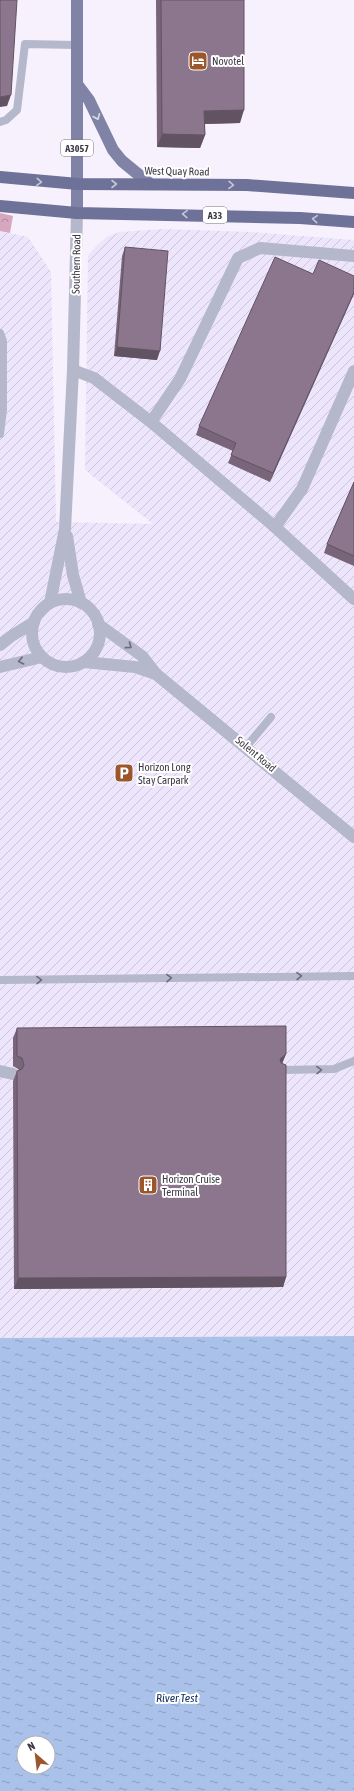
<svg xmlns="http://www.w3.org/2000/svg" width="354" height="1791" font-family="'Asap Condensed',sans-serif">
  <style>
    .industrial { fill: url(#industrial-furrows) }
    .forest { fill: url(#forest-crowns) }
    .water { fill: url(#water-ripples); fill-rule: evenodd }
    .lines { fill: none; stroke-linecap: round; stroke-linejoin: round }
    .lane { stroke: #b5b7ca; stroke-width: 8 }
    .street { stroke: #b5b7ca; stroke-width: 12 }
    .primary { stroke: #8183a6; stroke-width: 12 }
    .highway { stroke: #6e7198; stroke-width: 12 }
    .wall { fill: #786579 }
    .shaded-wall { fill: #625363 }
    .building { fill: #8c768d; stroke: #625363 }
    .oneway { stroke: #d9dae4 }
    .oneway2 { stroke: #c5c6d6 }
    .oneway3 { stroke: #6d6b7a }
    .labels { text-anchor: middle; dominant-baseline: central; stroke-width: 4; stroke-linejoin: round; paint-order: stroke }
    .shield { fill: #fff; stroke: #77747d; stroke-width: 1 }
    .shield-label { font-size: 10px; font-weight: bold; fill: #3d3945 }
    .poi-label { font-size: 11px; fill: #3d3945; stroke: #fff; text-anchor: start }
    .street-label { font-size: 11px; fill: #3d3945; stroke: #fff }
    .water-label { font-size: 12px; font-style: italic; fill: #163262; stroke: #fff }
  </style>
  <defs>
    <pattern id="industrial-furrows" width="10" height="10" patternUnits="userSpaceOnUse"><rect width="10" height="10" fill="#ede5fb"/><path d="M-1 1l2-2M0 10L10 0M9 11l2-2" fill="none" stroke="#ccc5d8"/></pattern>
    <pattern id="forest-crowns" width="20" height="18" patternUnits="userSpaceOnUse"><rect width="20" height="18" fill="#d5a8c0"/><path d="M2 6a3 3 0 1 1 6 0M12 15a3 3 0 1 1 6 0" fill="none" stroke="#ae8a9e"/></pattern>
    <pattern id="water-ripples" width="26" height="14" patternUnits="userSpaceOnUse"><rect width="26" height="14" fill="#aac2e9"/><path d="M2 4q2-2 4 0t4 0M15 11q2-2 4 0t4 0" fill="none" stroke="#8c9fbf"/></pattern>
  </defs>
  <rect width="100%" height="100%" fill="#f6f1fd"/>
  <path class="industrial" d="M163 229 251 232 354 240V1336L0 1338V231L28 237 51 272 56 522 153 524 85 470 88 256 96 246 108 236 120 232Z"/>
  <path class="forest" d="M0 213 13 216 10 233 0 231Z"/>
  <path class="water" d="M354 1336V1791H0V1338ZM24 1743H48V1767H24Z"/>
  <g class="lines">
    <g class="lane">
      <path d="M0 122 6 120 17 110 25 44 76 45"/>
      <path d="M0 333 3 341V410L0 434"/>
      <path d="M246 747 271 717"/>
      <path d="M0 980 354 976"/>
      <path d="M282 1070 334 1069 354 1061"/>
    </g>
    <g class="street">
      <path d="M73 370 94 378 151 422 275 527 354 599"/>
      <path d="M151 422 180 379 238 258 260 248 354 256"/>
      <path d="M275 527 302 489 354 371"/>
      <path d="M67 536 73 575 81 603"/>
      <circle cx="66" cy="633" r="34"/>
      <path d="M50 603 65 529 73 370 77 213"/>
      <path d="M98 624 142 656 156 674 354 837"/>
      <path d="M0 645 10 637 34 622"/>
      <path d="M84 662 135 667 156 674"/>
      <path d="M0 667 42 657"/>
      <path d="M0 1071 13 1074"/>
    </g>
    <g class="primary">
      <path d="M77 84 89 100 113 150 122 161 150 184"/>
      <path d="M77 213V0"/>
    </g>
    <g class="highway">
      <path d="M0 177 78 184 247 185 354 193"/>
      <path d="M0 206 77 213 300 218 354 222"/>
    </g>
  </g>
  <g class="wall">
    <path d="M156 0H244L240 123 205 124V135L200 148 157 147Z"/>
    <path d="M125 247 157 360 114 356 122 256Z"/>
    <path d="M313 274 354 276 270 482 228 463 233 451 196 435 199 426Z"/>
    <path d="M354 482V566L324 553 327 544Z"/>
    <path d="M17 1028 286 1054 282 1063 286 1277 283 1287 14 1289 13 1081 17 1071 19 1070 18 1069 13 1066V1038Z"/>
  </g>
  <g class="shaded-wall">
    <path d="M11 95 7 106 0 107V97Z"/>
    <path d="M244 110 240 123 200 124 204 111Z"/>
    <path d="M162 134 205 135 200 148 157 147Z"/>
    <path d="M354 292V294L270 482 273 473Z"/>
    <path d="M117 347 160 351 157 360 114 356Z"/>
    <path d="M286 1054 282 1064 280 1059Z"/>
    <path d="M286 1277 283 1287 14 1289 18 1278Z"/>
  </g>
  <g class="building">
    <path d="M0 0H17L11 95 0 97Z"/>
    <path d="M161 0H244V110L204 111 205 135 162 134Z"/>
    <path d="M125 247 168 251 160 351 117 347Z"/>
    <path d="M275 257 313 274 319 260 354 276V292L273 473 231 455 236 443 199 426Z"/>
    <path d="M354 482V556L327 544Z"/>
    <path d="M286 1026V1054L280 1059 281 1063 286 1065V1277L18 1278 17 1071 22 1069 24 1065 22 1058 17 1056V1028Z"/>
  </g>
  <defs><path id="oneway-chevron" d="M-2-3.5L2.5 0L-2 3.5" fill="none" stroke-width="1.6" stroke-linecap="round" stroke-linejoin="round"/></defs>
  <use class="oneway" href="#oneway-chevron" transform="translate(97 117) rotate(67)"/>
  <g class="oneway2">
    <use href="#oneway-chevron" transform="translate(39 182) rotate(4)"/>
    <use href="#oneway-chevron" transform="translate(114 184)"/>
    <use href="#oneway-chevron" transform="translate(231 185) rotate(1)"/>
    <use href="#oneway-chevron" transform="translate(185 214) rotate(-178)"/>
    <use href="#oneway-chevron" transform="translate(315 219) rotate(-175)"/>
  </g>
  <g class="oneway3">
    <use href="#oneway-chevron" transform="translate(129 646) rotate(36)"/>
    <use href="#oneway-chevron" transform="translate(21 661) rotate(167)"/>
    <use href="#oneway-chevron" transform="translate(299 976) rotate(-1)"/>
    <use href="#oneway-chevron" transform="translate(169 978) rotate(-1)"/>
    <use href="#oneway-chevron" transform="translate(39 980) rotate(-1)"/>
    <use href="#oneway-chevron" transform="translate(319 1070) rotate(-1)"/>
  </g>
  <defs>
    <g id="hotel-square" transform="scale(1)"><rect x="-9" y="-9" width="18" height="18" rx="4" fill="#9b562b" stroke="#fff"/><path d="M-6-4.5h1.5V1H6V5H4.5V3h-9V5H-6ZM-4 0a1.8 1.8 0 1 1 3.6 0ZM.5 0V-2.5h3Q6-2.5 6 0Z" fill="#fff"/></g>
    <g id="parking-square" transform="scale(1)"><rect x="-9" y="-9" width="18" height="18" rx="4" fill="#9b562b" stroke="#fff"/><path d="M-3.5-5.5H1a3.5 3.5 0 0 1 0 7H-1V5.5H-3.5ZM-1-3.4V-.6H.8a1.4 1.4 0 0 0 0-2.8Z" fill="#fff"/></g>
    <g id="building-square" transform="scale(1)"><rect x="-9" y="-9" width="18" height="18" rx="4" fill="#9b562b" stroke="#fff"/><path d="M-4-6H4V6H1V3H-1V6H-4ZM-2.5-4.3h1.7v1.8h-1.7ZM.8-4.3h1.7v1.8H.8ZM-2.5-1h1.7V.8h-1.7ZM.8-1h1.7V.8H.8Z" fill="#fff"/></g>
  </defs>
  <g fill-rule="evenodd">
    <use href="#hotel-square" x="198" y="61"/>
    <use href="#parking-square" x="124" y="773"/>
    <use href="#building-square" x="148" y="1185"/>
  </g>
  <g class="labels">
    <g class="shield">
      <rect x="61" y="140" width="32" height="16" rx="3"/>
      <rect x="203" y="207" width="24" height="16" rx="3"/>
    </g>
    <g class="shield-label">
      <text x="77" y="148">A3057</text>
      <text x="215" y="215">A33</text>
    </g>
    <g class="poi-label">
      <text x="212" y="61">Novotel</text>
      <text x="138" y="767">Horizon Long<tspan x="138" dy="13">Stay Carpark</tspan></text>
      <text x="162" y="1179">Horizon Cruise<tspan x="162" dy="13">Terminal</tspan></text>
    </g>
    <g class="street-label">
      <text transform="translate(177 171) rotate(1)">West Quay Road</text>
      <text transform="translate(76 264) rotate(-89)">Southern Road</text>
      <text transform="translate(256 754) rotate(40)">Solent Road</text>
    </g>
    <g class="water-label">
      <text x="177" y="1698">River Test</text>
    </g>
  </g>
  <g transform="translate(36 1755) rotate(332)"><circle r="19" fill="#ffffff" stroke="#b1b0b5"/>
  <path d="M0-3L7 15L0 10L-7 15Z" fill="#9b562b"/>
  <text y="-6" font-size="11" font-weight="bold" text-anchor="middle" fill="#3d3945">N</text>
  </g>
</svg>
